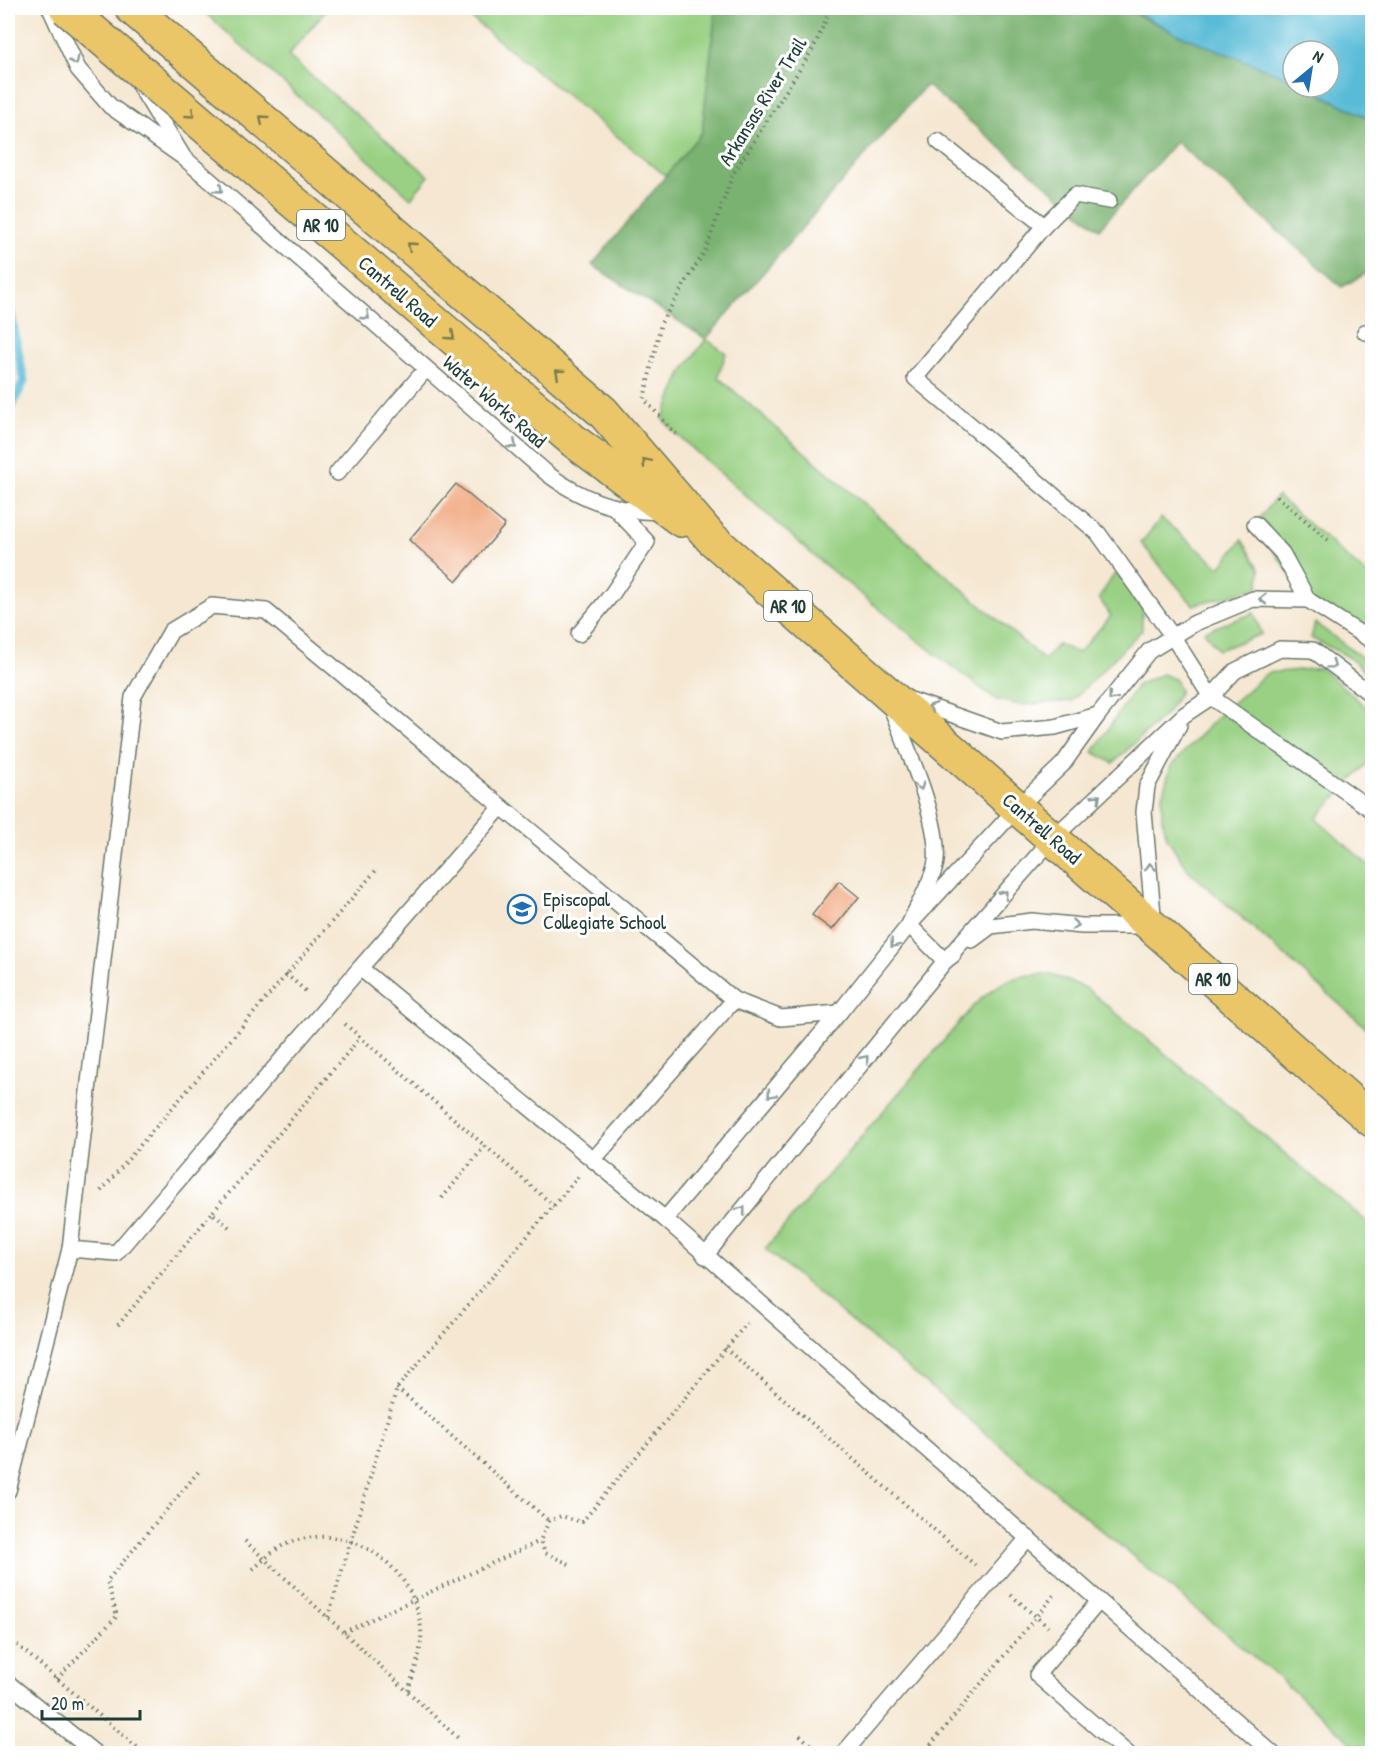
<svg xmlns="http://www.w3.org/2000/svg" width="1380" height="1761" font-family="'Patrick Hand',sans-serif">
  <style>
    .green { fill: #99d083; stroke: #5c865c; stroke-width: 1.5 }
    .forest { fill: #7ab271; stroke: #4c7852; stroke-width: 1.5 }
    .water { fill: #58bbd7; stroke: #3c7c86; stroke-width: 1.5 }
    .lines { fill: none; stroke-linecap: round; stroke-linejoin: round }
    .stream { stroke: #58bbd7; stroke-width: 9 }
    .building { fill: #f1a57c }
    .service-casing { stroke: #6a786b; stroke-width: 18 }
    .primary-casing { stroke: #6a786b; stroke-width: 36 }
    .path { stroke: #6a786b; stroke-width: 4; stroke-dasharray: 1.5 4.5; stroke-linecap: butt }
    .service { stroke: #fff; stroke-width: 15 }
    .primary { stroke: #ebc669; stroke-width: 33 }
    .primary-bridge-casing { stroke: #6a786b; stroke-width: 36; stroke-linecap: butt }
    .primary-bridge { stroke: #ebc669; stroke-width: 33 }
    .oneway { stroke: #8f9e9a }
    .oneway2 { stroke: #7b7b4c }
    .labels { text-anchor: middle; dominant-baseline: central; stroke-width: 6; stroke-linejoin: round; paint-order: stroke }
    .shield { fill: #fff; stroke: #627771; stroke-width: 1.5 }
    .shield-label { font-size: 18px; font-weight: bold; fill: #1f3d34 }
    .street-label { font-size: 20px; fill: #1f3d34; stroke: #fff }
    .poi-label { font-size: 20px; fill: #1f3d34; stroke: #fff; text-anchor: start }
  </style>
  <rect width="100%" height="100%" fill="#fff"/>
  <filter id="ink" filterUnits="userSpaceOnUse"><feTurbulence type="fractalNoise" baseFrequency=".0167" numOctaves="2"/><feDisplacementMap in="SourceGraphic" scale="12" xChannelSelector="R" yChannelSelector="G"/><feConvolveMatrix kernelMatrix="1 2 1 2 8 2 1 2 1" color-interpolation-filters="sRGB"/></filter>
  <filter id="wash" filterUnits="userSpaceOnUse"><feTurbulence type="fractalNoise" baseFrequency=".008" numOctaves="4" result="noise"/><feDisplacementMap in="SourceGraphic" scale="24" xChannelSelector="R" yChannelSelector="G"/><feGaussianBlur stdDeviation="1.35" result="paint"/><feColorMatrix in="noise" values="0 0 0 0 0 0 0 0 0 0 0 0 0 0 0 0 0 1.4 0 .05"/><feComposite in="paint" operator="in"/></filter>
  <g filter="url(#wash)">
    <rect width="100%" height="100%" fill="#f5e7d1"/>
    <g class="green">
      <path d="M200 8H328L288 56 429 176 411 198Z"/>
      <path d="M459 8H716L702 132 666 176Z"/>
      <path d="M706 339 726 353 718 377 1044 660 1058 644 1078 653 1111 616 1099 598 1115 573 1142 595V630L1072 701 1021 705 997 700 935 654 820 561 676 434 663 419 682 372Z"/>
      <path d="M1277 496 1372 579V641L1308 600 1255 524Z"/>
      <path d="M1161 518 1220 567 1242 540 1260 569 1259 588 1193 605 1141 543Z"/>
      <path d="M1254 613 1262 634 1218 650 1204 631Z"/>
      <path d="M1315 623 1372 665V677L1347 656 1311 638Z"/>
      <path d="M1321 668 1372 712V758L1316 819 1372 868V1033L1188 870 1167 838 1162 817V796L1171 766 1217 717 1267 673Z"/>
      <path d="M1162 674 1175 679 1180 691 1167 713 1113 763 1093 752 1137 685Z"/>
      <path d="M1049 974 1086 988 1372 1226V1753H1363L1273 1673 765 1249 976 1003C1005 979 1011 975 1049 974Z"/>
    </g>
    <path class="forest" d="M716 8H1125L1147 20 1287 77 1293 80V87H1307L1372 120V270L1342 287 1176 142 1099 229 926 85 706 339 592 265 702 132Z"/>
    <path class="water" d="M1128 8H1372V120L1307 87H1329V51H1293V80L1175 33Z"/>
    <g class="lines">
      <path class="stream" d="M8 299 24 381 8 414"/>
    </g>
    <g id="blocks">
      <g class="building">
        <path d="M456 484 505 525 457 581 409 540Z"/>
        <path d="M839 881 859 897 832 930 812 915Z"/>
      </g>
    </g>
  </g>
  <g filter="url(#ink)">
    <use href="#blocks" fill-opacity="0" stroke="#6a786b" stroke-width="1.5"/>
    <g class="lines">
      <g class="service-casing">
        <g id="service">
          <path d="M50 8 78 69 110 106 183 157 549 475C583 500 619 514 662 511"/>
          <path d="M138 83 182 155"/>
          <path d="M938 141 1044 226 915 378 1098 533 1173 637 1211 697 1372 810"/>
          <path d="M1044 226 1075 195 1109 201"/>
          <path d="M1365 332H1372"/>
          <path d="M337 473 426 369"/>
          <path d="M1255 524 1282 553 1308 600"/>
          <path d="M579 634 612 594 647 542 613 506"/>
          <path d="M908 699 1002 732 1055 727 1098 715 1149 651 1195 623 1253 599 1308 600 1372 641"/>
          <path d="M891 707C906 746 940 820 936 861 934 879 916 908 909 925L945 961 953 955"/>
          <path d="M972 940 991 926 1032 921 1082 926H1154L1144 812 1147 786 1179 725"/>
          <path d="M360 968 501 807"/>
          <path d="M839 1013 781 1018 734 1000 266 611 212 606 171 631 133 697 70 1249 116 1253 360 968 665 1219 1273 1754"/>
          <path d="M593 1160 734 1000"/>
          <path d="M665 1219 839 1013 909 925 1018 807 1063 764 1098 715"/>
          <path d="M705 1256 945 961 1053 838 1184 715 1211 697 1235 671 1280 649 1313 650 1372 695"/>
          <path d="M8 1491 70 1249"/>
          <path d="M1099 1601 1037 1675 1128 1754"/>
          <path d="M8 1683 96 1754"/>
          <path d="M843 1754 1028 1538"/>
        </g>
      </g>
      <g class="primary-casing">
        <g id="primary">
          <path d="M132 8 603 412 711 538 1372 1120"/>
          <path d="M575 442 681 520"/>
        </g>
      </g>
      <g class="path">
        <path d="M676 434 644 399 661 323 706 249 733 174 814 47 831 8"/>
        <path d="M1277 496 1328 540"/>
        <path d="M286 974 308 993"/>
        <path d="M345 1024 554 1206"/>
        <path d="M101 1191 378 868"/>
        <path d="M442 1198 485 1146"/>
        <path d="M229 1227 212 1213 360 1038"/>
        <path d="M118 1325 212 1213"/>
        <path d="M725 1348 975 1565"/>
        <path d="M397 1388 549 1521"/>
        <path d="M245 1541 458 1738"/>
        <path d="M569 1564 545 1553 540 1541 549 1521 561 1516 582 1522 747 1323"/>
        <path d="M253 1569C262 1562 272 1551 282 1546 344 1516 414 1563 421 1628 423 1650 414 1671 408 1691"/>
        <path d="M1011 1595 1048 1627"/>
        <path d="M328 1617 397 1388 579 1176"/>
        <path d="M344 1632 540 1541"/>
        <path d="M8 1637 145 1754"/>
        <path d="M57 1679 117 1616 107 1581 199 1471"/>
        <path d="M800 1735 819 1753"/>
        <path d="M923 1754 1054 1595"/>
      </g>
      <use href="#service" class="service"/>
      <use href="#primary" class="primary"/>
      <g class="primary-bridge-casing">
        <path id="primary-bridge" d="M66 8 575 442"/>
      </g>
      <use href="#primary-bridge" class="primary-bridge"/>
    </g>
    <defs><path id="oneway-chevron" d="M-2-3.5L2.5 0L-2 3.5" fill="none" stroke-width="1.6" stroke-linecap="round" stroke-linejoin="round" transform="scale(1.5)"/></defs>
    <g class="oneway">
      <use href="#oneway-chevron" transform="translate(75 61) rotate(65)"/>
      <use href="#oneway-chevron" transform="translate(219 189) rotate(41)"/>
      <use href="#oneway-chevron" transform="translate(366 316) rotate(41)"/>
      <use href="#oneway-chevron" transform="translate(513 445) rotate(41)"/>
      <use href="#oneway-chevron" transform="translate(1263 599) rotate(-180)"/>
      <use href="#oneway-chevron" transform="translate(1332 665) rotate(37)"/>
      <use href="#oneway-chevron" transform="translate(1112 697) rotate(129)"/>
      <use href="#oneway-chevron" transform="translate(932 707) rotate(-161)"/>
      <use href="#oneway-chevron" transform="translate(920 786) rotate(70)"/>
      <use href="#oneway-chevron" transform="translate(1097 798) rotate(-43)"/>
      <use href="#oneway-chevron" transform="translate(1150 867) rotate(-94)"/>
      <use href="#oneway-chevron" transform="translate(1004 894) rotate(-49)"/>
      <use href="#oneway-chevron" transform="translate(1075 925) rotate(5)"/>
      <use href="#oneway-chevron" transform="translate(894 944) rotate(128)"/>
      <use href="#oneway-chevron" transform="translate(865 1059) rotate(-51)"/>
      <use href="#oneway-chevron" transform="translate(771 1094) rotate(130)"/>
      <use href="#oneway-chevron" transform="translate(742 1210) rotate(-51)"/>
    </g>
    <g class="oneway2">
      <use href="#oneway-chevron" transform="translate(191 114) rotate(41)"/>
      <use href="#oneway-chevron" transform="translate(263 119) rotate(-139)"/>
      <use href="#oneway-chevron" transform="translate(411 246) rotate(-139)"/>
      <use href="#oneway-chevron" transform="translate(451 336) rotate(41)"/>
      <use href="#oneway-chevron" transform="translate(559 373) rotate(-139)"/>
      <use href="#oneway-chevron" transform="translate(646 462) rotate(-131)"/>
    </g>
  </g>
  <defs>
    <g id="school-ring" transform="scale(1.5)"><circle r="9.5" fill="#fff" stroke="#1f6fb2" stroke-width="1.5"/><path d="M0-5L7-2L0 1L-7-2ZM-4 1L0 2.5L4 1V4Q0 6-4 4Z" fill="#1f6fb2"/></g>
  </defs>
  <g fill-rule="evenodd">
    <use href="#school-ring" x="522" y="909"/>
  </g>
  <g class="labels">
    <g class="shield">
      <rect x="297" y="210" width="48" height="30" rx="4.5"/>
      <rect x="764" y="591" width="48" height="30" rx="4.5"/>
      <rect x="1189" y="964" width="48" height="30" rx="4.5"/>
    </g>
    <g class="shield-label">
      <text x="321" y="225">AR 10</text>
      <text x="788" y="606">AR 10</text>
      <text x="1213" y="979">AR 10</text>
    </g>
    <g class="street-label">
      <text transform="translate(762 101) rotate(-58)">Arkansas River Trail</text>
      <text transform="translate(398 291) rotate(41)">Cantrell Road</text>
      <text transform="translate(495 401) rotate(41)">Water Works Road</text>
      <text transform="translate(1042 828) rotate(41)">Cantrell Road</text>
    </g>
    <g class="poi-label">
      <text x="543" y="898">Episcopal<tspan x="543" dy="23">Collegiate School</tspan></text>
    </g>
  </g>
  <rect width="1380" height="1761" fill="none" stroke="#fff" stroke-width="30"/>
  <g transform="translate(1311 69) rotate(30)"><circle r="28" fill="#ffffff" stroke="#a5b1ae" stroke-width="1.5"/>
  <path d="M0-4.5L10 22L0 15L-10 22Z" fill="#1f6fb2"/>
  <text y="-9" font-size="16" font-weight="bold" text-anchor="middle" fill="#1f3d34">N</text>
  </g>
  <path d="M42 1710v9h98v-9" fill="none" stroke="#1f3d34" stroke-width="3"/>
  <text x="51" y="1710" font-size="18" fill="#1f3d34" stroke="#ffffff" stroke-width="4.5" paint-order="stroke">20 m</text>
</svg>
